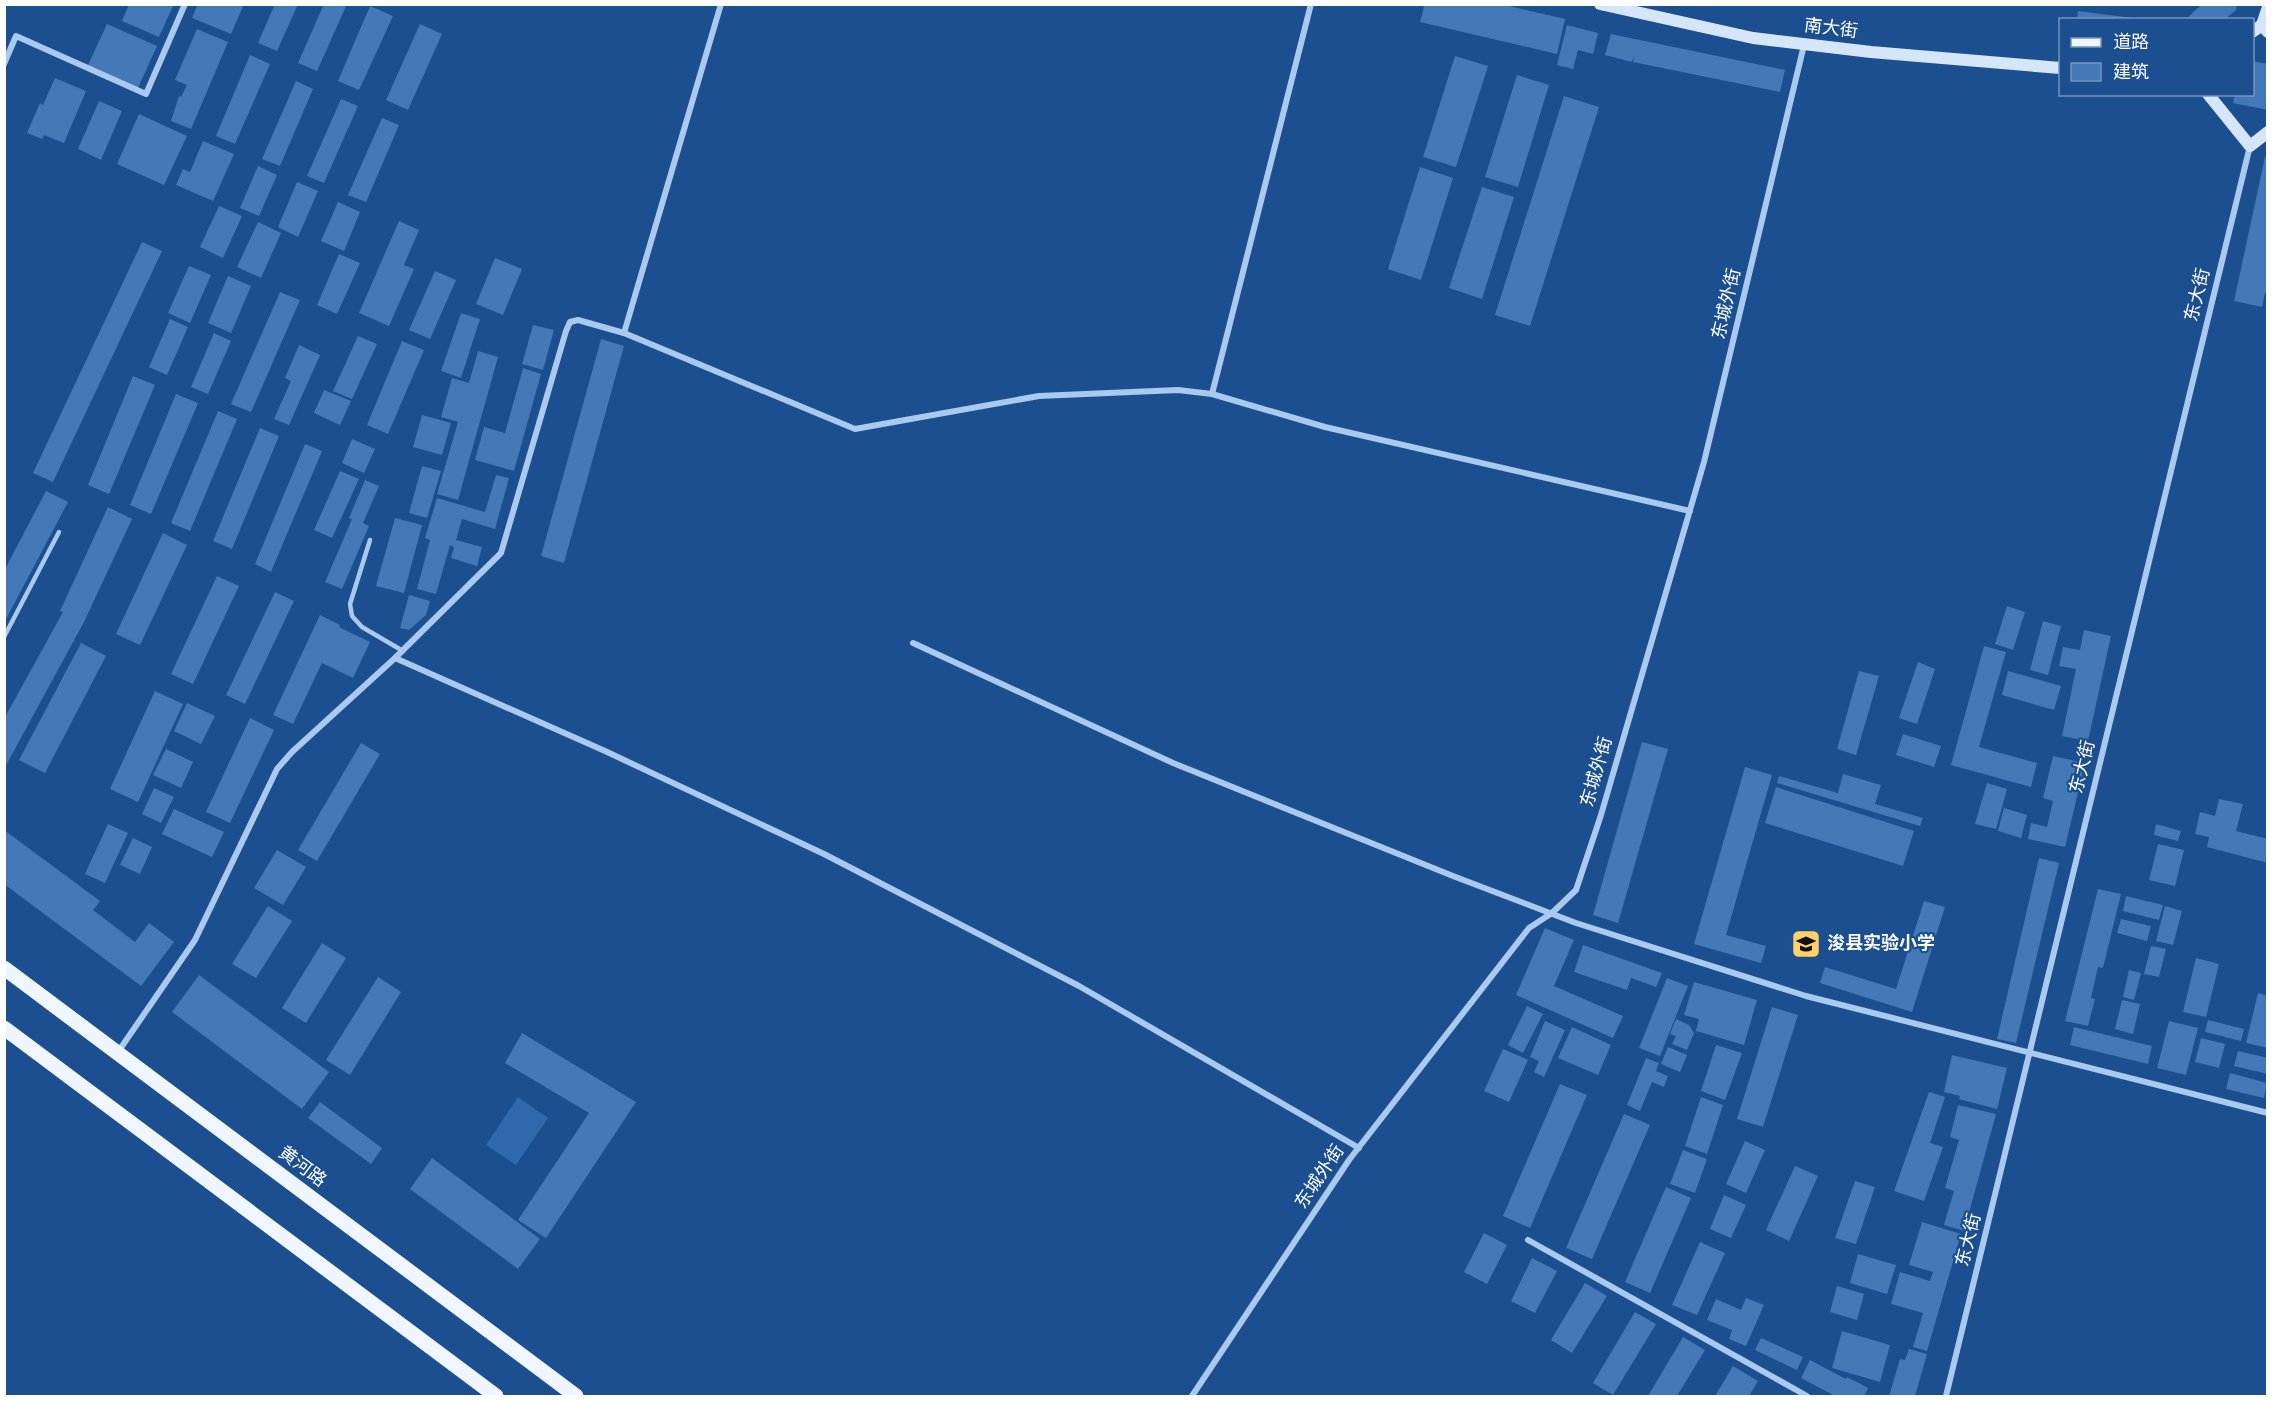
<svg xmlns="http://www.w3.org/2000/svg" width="2272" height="1401" font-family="'Alegreya Sans','Noto Sans SC',sans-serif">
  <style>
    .green { fill: #2e69ad }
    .building { fill: #4478b7 }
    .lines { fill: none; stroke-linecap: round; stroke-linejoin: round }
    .lane { stroke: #a9c9ee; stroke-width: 4.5 }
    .street { stroke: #a9c9ee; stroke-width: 6 }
    .secondary { stroke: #d6e6fa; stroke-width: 12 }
    .primary { stroke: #f0f6ff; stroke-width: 15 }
    .labels { text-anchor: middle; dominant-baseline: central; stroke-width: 4.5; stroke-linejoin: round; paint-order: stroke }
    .street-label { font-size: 18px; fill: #fff; stroke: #1b4f8f }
    .poi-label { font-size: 18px; font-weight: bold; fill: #fff; stroke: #1b4f8f; text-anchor: start }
  </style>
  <rect width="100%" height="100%" fill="#1b4f8f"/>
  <path class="green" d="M518 1097 548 1118 516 1165 486 1145Z"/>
  <g class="building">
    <path d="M129 4H174L159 37 122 21Z"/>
    <path d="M198 4H244L231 34 192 18Z"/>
    <path d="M275 4H298L277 51 258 43Z"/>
    <path d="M324 4H347L317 71 298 63Z"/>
    <path d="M1419 4H1500L1565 19 1557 54 1420 22 1424 7Z"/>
    <path d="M2202 4H2237L2236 10 2224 20H2185Z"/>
    <path d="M370 6 393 16 359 90 338 81Z"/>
    <path d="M2078 11 2133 18V20H2077Z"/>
    <path d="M107 24 157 46 138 88 88 65Z"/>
    <path d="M420 24 442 34 408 110 386 100Z"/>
    <path d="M1567 25 1598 33 1593 54 1578 50 1573 69 1557 65Z"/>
    <path d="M197 29 228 42 191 129 171 121 179 96 181 97 187 85 175 80Z"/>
    <path d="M1611 34 1785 70 1780 92 1633 62 1634 55 1632 62 1605 55Z"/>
    <path d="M250 55 270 64 235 144 216 136Z"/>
    <path d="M1455 56 1488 66 1456 167 1423 157Z"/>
    <path d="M2252 61 2268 64V110L2233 103 2235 94H2252Z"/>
    <path d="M1517 75 1549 85 1518 187 1485 177Z"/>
    <path d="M55 78 86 91 64 143 44 135 42 139 27 133 40 103 43 105Z"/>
    <path d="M296 81 313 89 280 166 262 159Z"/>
    <path d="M1564 96 1599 107 1530 326 1495 315Z"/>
    <path d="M341 99 358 106 324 183 307 176Z"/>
    <path d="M99 101 122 111 101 160 78 149Z"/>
    <path d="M139 114 187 136 164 185 117 164Z"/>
    <path d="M382 118 399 125 366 202 348 195Z"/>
    <path d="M203 141 234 154 213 201 176 185 183 169 190 172Z"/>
    <path d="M2268 156V294L2265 293 2262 307 2234 301 2265 157Z"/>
    <path d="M258 166 277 175 259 216 240 208Z"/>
    <path d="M1420 167 1453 178 1421 280 1388 269Z"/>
    <path d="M297 182 318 191 298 237 278 227Z"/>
    <path d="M1482 187 1514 197 1482 299 1449 288Z"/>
    <path d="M338 202 360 212 344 251 321 241Z"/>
    <path d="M219 206 242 216 223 258 200 247Z"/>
    <path d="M399 221 419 230 404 265 414 269 389 326 359 313Z"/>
    <path d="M258 222 281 233 261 278 237 267Z"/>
    <path d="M142 242 162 251 53 482 33 473Z"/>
    <path d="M339 254 360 263 337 314 317 305Z"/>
    <path d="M495 258 522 269 503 315 476 304Z"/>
    <path d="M189 266 211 275 190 323 168 313Z"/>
    <path d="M435 271 456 280 430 339 409 330Z"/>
    <path d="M228 276 251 286 231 333 208 323Z"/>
    <path d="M280 292 300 300 251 412 231 404Z"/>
    <path d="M461 313 480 319 461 378 441 371Z"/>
    <path d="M170 319 188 327 167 375 149 367Z"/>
    <path d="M533 325 554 330 543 370 522 364Z"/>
    <path d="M214 333 231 341 208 394 191 387Z"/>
    <path d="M358 336 377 344 352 399 333 391Z"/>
    <path d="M601 339 624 346 564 563 541 556Z"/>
    <path d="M402 341 424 350 388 434 367 425Z"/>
    <path d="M299 345 320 355 289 425 274 419 291 381 285 378Z"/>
    <path d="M478 351 498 357 458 500 437 494 458 422 441 417 452 378 469 383Z"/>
    <path d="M523 368 541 374 514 471 475 460 484 427 505 433Z"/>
    <path d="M133 376 155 385 109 494 88 485Z"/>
    <path d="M324 390 351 401 340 425 314 413Z"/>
    <path d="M176 394 198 403 151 514 130 505Z"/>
    <path d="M218 411 237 419 190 531 171 523Z"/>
    <path d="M422 415 451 423 442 455 413 447Z"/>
    <path d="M260 428 279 436 232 549 213 541Z"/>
    <path d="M352 439 375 449 364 473 342 463Z"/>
    <path d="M305 444 322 451 271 572 255 564Z"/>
    <path d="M422 466 441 471 427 518 409 513Z"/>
    <path d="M340 471 359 479 332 538 314 530Z"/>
    <path d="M496 475 509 478 495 529 462 519 456 540 482 547 477 566 451 558 454 547 450 545 436 594 417 589 430 540 425 538 437 498 485 512Z"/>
    <path d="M365 480 379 486 363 523 369 526 342 589 325 582 352 519 349 518Z"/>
    <path d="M46 491 68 502 4 623V571Z"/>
    <path d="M108 507 132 519 84 622 4 769V719L63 612 60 611Z"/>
    <path d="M395 518 422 525 404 593 376 586Z"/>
    <path d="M163 533 187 545 140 645 116 634Z"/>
    <path d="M217 576 239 586 193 684 171 674Z"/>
    <path d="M275 592 294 601 245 704 226 695Z"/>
    <path d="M409 595 430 601 426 615 409 630 400 628Z"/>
    <path d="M2007 606 2025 612 2013 650 1995 644Z"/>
    <path d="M320 615 340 625 339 627 370 642 353 678 322 663 293 724 273 715Z"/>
    <path d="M2043 621 2061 626 2048 675 2030 670Z"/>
    <path d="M2084 630 2111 636 2088 741 2062 736 2076 669 2059 666 2063 647 2080 650Z"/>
    <path d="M81 643 106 656 45 773 19 760Z"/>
    <path d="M1984 646 2006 652 1979 747 2037 763 2031 787 1951 765Z"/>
    <path d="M1918 662 1935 669 1917 724 1899 718Z"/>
    <path d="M1859 671 1879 676 1856 755 1837 749Z"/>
    <path d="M2008 671 2061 686 2054 710 2002 695Z"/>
    <path d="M155 691 183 704 138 802 110 789Z"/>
    <path d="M187 703 215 716 201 744 174 731Z"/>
    <path d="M250 718 274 730 230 823 206 812Z"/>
    <path d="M1903 734 1941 746 1934 767 1896 755Z"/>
    <path d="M1642 742 1668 749 1618 923 1593 915Z"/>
    <path d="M361 743 380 754 317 861 298 850Z"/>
    <path d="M166 749 193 762 181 788 153 775Z"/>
    <path d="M2053 756 2085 763 2065 847 2028 839 2031 823 2047 827 2053 801 2043 798Z"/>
    <path d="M1745 767 1772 775 1726 935 1766 946 1761 963 1694 944Z"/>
    <path d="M1843 774 1881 785 1875 804 1923 818 1920 826 1777 783 1779 776 1838 793Z"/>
    <path d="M1987 783 2007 789 1996 829 1975 824Z"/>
    <path d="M1776 787 1914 831 1903 866 1765 823Z"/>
    <path d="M154 788 174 797 161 823 142 814Z"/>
    <path d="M2219 799 2243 804 2236 831 2268 839V863L2207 847 2209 837 2195 834 2200 812 2215 816Z"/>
    <path d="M2004 808 2027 815 2021 838 1998 831Z"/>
    <path d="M174 809 224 832 212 857 162 834Z"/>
    <path d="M108 824 128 833 105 883 85 874Z"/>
    <path d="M2156 824 2181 831 2178 841 2154 835Z"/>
    <path d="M4 830 100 901 93 910 135 942 149 923 174 942 141 986 4 884Z"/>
    <path d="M133 838 152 847 140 874 120 865Z"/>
    <path d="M2158 844 2184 850 2175 886 2149 880Z"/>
    <path d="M277 850 306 867 283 905 254 888Z"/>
    <path d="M2039 858 2059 863 2016 1043 1997 1039Z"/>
    <path d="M2098 889 2121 894 2103 968 2098 967 2091 998 2095 999 2088 1026 2065 1021Z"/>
    <path d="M2126 896 2163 905 2159 920 2123 911Z"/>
    <path d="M1924 901 1945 907 1912 1012 1820 983 1825 967 1896 989Z"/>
    <path d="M268 906 292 921 256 978 232 964Z"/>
    <path d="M2165 906 2182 911 2173 945 2156 941Z"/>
    <path d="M2121 919 2151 926 2147 941 2117 933Z"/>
    <path d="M1545 928 1574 940 1554 986 1623 1016 1613 1038 1516 995Z"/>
    <path d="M322 943 346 958 306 1023 282 1008Z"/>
    <path d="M1583 945 1662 973 1656 987 1631 978 1627 990 1574 972Z"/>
    <path d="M2151 946 2166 949 2159 977 2144 974Z"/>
    <path d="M2196 958 2219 964 2206 1017 2183 1012Z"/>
    <path d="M2129 970 2141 973 2134 1000 2123 997Z"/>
    <path d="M199 975 329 1072 302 1109 172 1012Z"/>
    <path d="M378 977 401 992 350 1075 326 1060Z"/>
    <path d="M1667 978 1688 986 1660 1056 1639 1048Z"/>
    <path d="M1694 982 1757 1000 1744 1045 1696 1031 1699 1019 1684 1015Z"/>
    <path d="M2258 993 2268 996V1048L2246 1043Z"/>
    <path d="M2122 1000 2140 1004 2133 1034 2115 1029Z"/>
    <path d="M1527 1006 1543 1014 1523 1053 1508 1045Z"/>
    <path d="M1772 1007 1798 1015 1763 1127 1737 1119Z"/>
    <path d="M1676 1019 1689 1025 1694 1033 1687 1050 1672 1044 1676 1036 1670 1034Z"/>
    <path d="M2208 1020 2244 1029 2241 1041 2205 1032Z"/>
    <path d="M1545 1021 1565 1030 1544 1077 1534 1072 1539 1061 1530 1057Z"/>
    <path d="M2169 1021 2198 1028 2186 1075 2157 1068Z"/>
    <path d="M1572 1027 1611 1045 1598 1075 1558 1058Z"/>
    <path d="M2074 1027 2152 1046 2148 1064 2070 1045Z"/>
    <path d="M522 1033 636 1102 546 1238 518 1220 589 1113 505 1063Z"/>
    <path d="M2201 1038 2225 1044 2219 1068 2195 1062Z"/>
    <path d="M1716 1045 1742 1053 1725 1100 1701 1091Z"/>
    <path d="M1668 1047 1687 1055 1680 1072 1661 1064Z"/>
    <path d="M1503 1049 1528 1060 1509 1102 1484 1091Z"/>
    <path d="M2238 1051 2268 1058V1074L2234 1066Z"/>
    <path d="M1952 1055 2007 1068 1997 1109 1959 1099 1960 1096 1944 1092Z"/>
    <path d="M1646 1058 1659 1063 1656 1071 1668 1076 1664 1087 1652 1082 1640 1111 1627 1105Z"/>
    <path d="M2230 1073 2267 1083 2264 1098 2226 1089Z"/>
    <path d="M1560 1084 1587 1095 1530 1228 1503 1216Z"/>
    <path d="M1929 1092 1945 1097 1930 1143 1943 1147 1924 1201 1894 1191Z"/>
    <path d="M1701 1097 1723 1105 1707 1154 1685 1146Z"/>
    <path d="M320 1102 382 1148 371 1164 308 1118Z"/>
    <path d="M1958 1105 1996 1114 1964 1231 1944 1225 1954 1191 1945 1188 1959 1140 1950 1137Z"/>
    <path d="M1624 1114 1650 1125 1592 1259 1566 1248Z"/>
    <path d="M1745 1141 1765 1150 1746 1193 1726 1184Z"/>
    <path d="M1683 1150 1707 1159 1695 1193 1670 1184Z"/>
    <path d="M432 1158 540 1239 518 1269 410 1189Z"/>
    <path d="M1795 1166 1818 1176 1789 1241 1766 1230Z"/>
    <path d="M1855 1181 1875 1187 1856 1244 1835 1238Z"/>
    <path d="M1666 1187 1691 1198 1650 1293 1625 1282Z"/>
    <path d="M1724 1195 1746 1205 1731 1238 1710 1229Z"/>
    <path d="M1922 1222 1961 1234 1927 1351 1913 1347 1923 1313 1891 1304 1900 1272 1930 1281 1933 1272 1909 1265Z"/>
    <path d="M1484 1233 1507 1245 1487 1284 1464 1272Z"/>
    <path d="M1700 1242 1725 1253 1697 1315 1672 1305Z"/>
    <path d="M1858 1254 1896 1265 1887 1294 1850 1283Z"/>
    <path d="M1532 1258 1557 1271 1535 1313 1511 1301Z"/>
    <path d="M1585 1283 1607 1296 1572 1353 1551 1340Z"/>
    <path d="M1837 1286 1864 1294 1857 1320 1830 1312Z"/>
    <path d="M1746 1298 1764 1305 1746 1346 1729 1339 1732 1330 1707 1320 1716 1299 1741 1310Z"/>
    <path d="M1635 1312 1656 1324 1613 1395 1593 1383Z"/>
    <path d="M1842 1331 1890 1345 1880 1382 1832 1368Z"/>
    <path d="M1683 1337 1705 1350 1677 1396H1648Z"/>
    <path d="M1761 1338 1803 1357 1797 1370 1755 1350Z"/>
    <path d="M1909 1349 1927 1354 1915 1396H1889L1900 1359 1905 1360Z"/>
    <path d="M1810 1360 1846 1379 1847 1377 1868 1388 1864 1396H1835L1801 1378Z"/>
    <path d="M1733 1366 1758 1381 1749 1396H1715Z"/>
  </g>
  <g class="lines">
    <g class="lane">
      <path d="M370 540 350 604 352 616 362 627 403 651"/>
      <path d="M4 637 59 532"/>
    </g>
    <g class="street">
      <path d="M4 64 16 36 146 94 185 4"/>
      <path d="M624 333 855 429 1039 396 1178 390 1212 394 1325 427 1690 511"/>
      <path d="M1212 394 1311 4"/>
      <path d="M913 643 1173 763 1453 876 1576 923 1806 996 2268 1113"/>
      <path d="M395 658 605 751 824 854 1079 986 1359 1148"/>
      <path d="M118 1052 195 940 277 769 292 752 395 658 501 553 566 331 570 322 578 320 624 333 721 4"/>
      <path d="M1528 1240 1807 1396"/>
      <path d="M1192 1396 1349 1160 1529 928 1552 913 1576 890 1601 815 1704 462 1804 45"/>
      <path d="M1946 1396 2250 146"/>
    </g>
    <g class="secondary">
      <path d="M1600 4 1753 38 1871 52 2060 68"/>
      <path d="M2262 25 2268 7"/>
      <path d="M2252 32 2262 25 2268 32"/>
      <path d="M2208 94 2250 146 2268 132"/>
    </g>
    <g class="primary">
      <path d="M4 968 576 1396"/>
      <path d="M4 1028 496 1396"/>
    </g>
  </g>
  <defs>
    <g id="school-square" transform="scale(1.5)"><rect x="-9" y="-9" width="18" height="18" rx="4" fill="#ffd166" stroke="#1b4f8f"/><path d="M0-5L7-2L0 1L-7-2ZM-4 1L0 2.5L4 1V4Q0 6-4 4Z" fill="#111"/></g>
  </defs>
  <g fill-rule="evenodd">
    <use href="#school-square" x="1806" y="944"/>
  </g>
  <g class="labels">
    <g class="street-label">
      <text transform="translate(1831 29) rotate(7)">南大街</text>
      <text transform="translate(2198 295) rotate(-76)">东大街</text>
      <text transform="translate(1727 304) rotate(-77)">东城外街</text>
      <text transform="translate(2083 767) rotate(-76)">东大街</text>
      <text transform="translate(1597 772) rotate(-74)">东城外街</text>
      <text transform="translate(302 1167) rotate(37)">黄河路</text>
      <text transform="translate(1320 1177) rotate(-56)">东城外街</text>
      <text transform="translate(1969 1240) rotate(-76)">东大街</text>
    </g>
    <g class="poi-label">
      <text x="1827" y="944">浚县实验小学</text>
    </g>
  </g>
  <rect width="2272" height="1401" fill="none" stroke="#ffffff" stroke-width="12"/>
  <rect x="2059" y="18" width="195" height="78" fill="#1b4f8f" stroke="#7695bc" stroke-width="1.5"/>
  <rect x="2071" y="38" width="30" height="9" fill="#f0f6ff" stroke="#7695bc" stroke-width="1.5"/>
  <text x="2113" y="48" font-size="18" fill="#ffffff">道路</text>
  <rect x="2071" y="63" width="30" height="18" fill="#4478b7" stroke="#7695bc" stroke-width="1.5"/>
  <text x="2113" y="78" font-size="18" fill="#ffffff">建筑</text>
</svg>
